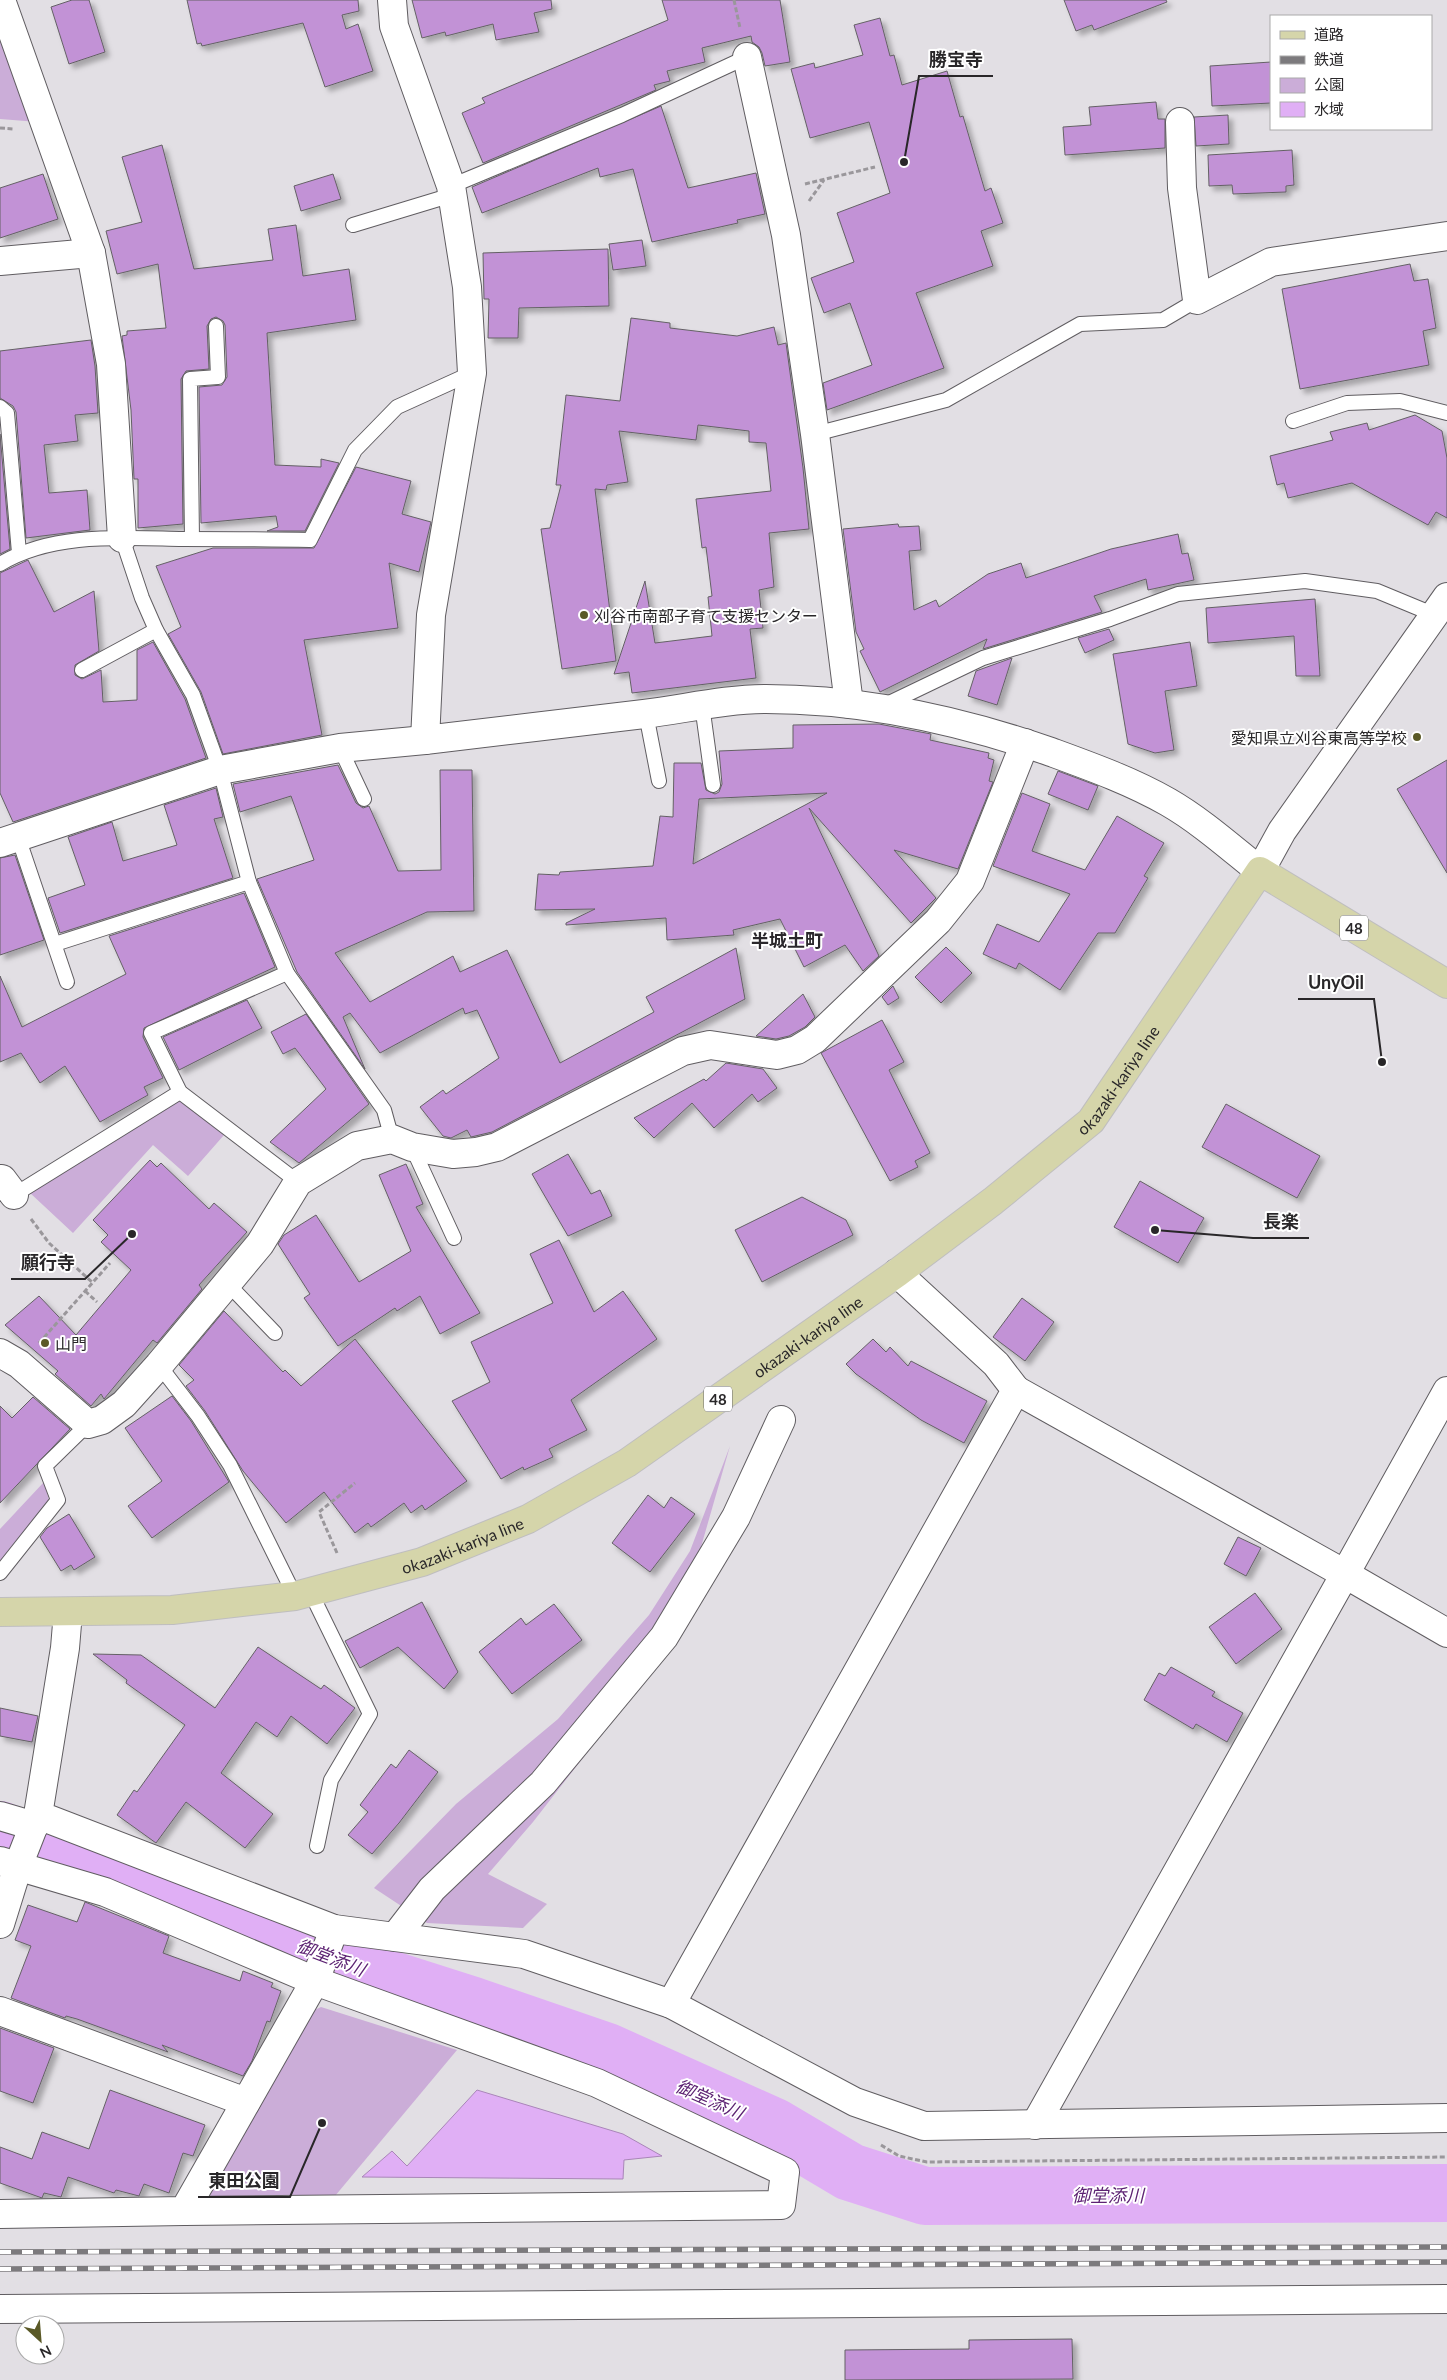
<svg xmlns="http://www.w3.org/2000/svg" width="1447" height="2380" font-family="Lato,'Noto Sans JP',sans-serif">
  <style>
    .green { fill: #cbadd8 }
    .water { fill: #e0aff5; stroke: #a986b8 }
    .lines { fill: none; stroke-linecap: round; stroke-linejoin: round }
    .river { stroke: #e0aff5; stroke-width: 58 }
    .building { fill: #c292d6; stroke: #646165; fill-rule: evenodd; filter: url(#shadow) }
    .lane-casing { stroke: #605d61; stroke-width: 16 }
    .street-casing { stroke: #605d61; stroke-width: 30 }
    .secondary-casing { stroke: #605d61; stroke-width: 30 }
    .primary-casing { stroke: #bfbebf; stroke-width: 30 }
    .path { stroke: #9a979b; stroke-width: 3; stroke-dasharray: 5 2.5; stroke-linecap: butt }
    .lane { stroke: #fff; stroke-width: 14 }
    .street { stroke: #fff; stroke-width: 28 }
    .secondary { stroke: #fff; stroke-width: 28 }
    .primary { stroke: #d5d5aa; stroke-width: 28 }
    .rail-casing { stroke: #7c7a7d; stroke-width: 5.5 }
    .rail { stroke: #fff; stroke-width: 4; stroke-dasharray: 11; stroke-linecap: butt }
    .poi-dot { fill: #5a5926; stroke: #fff; stroke-width: 2 }
    .labels { text-anchor: middle; dominant-baseline: central; stroke-width: 4; stroke-linejoin: round; paint-order: stroke }
    .shield { fill: #fff; stroke: #696869; stroke-width: 1 }
    .shield-label { font-size: 15px; font-weight: bold; fill: #292729 }
    .poi-label { font-size: 16px; fill: #292729; stroke: #fff; text-anchor: start }
    .street-label { font-size: 16px; fill: #292729; stroke: #fff }
    .neighbourhood-label { font-size: 18px; font-weight: bold; fill: #2b282c; stroke: #fff }
    .water-label { font-size: 18px; font-style: italic; fill: #5d2373; stroke: #fff }
    .leader { fill: none; stroke: #292729; stroke-width: 2 }
    .callout-dot { fill: #292729; stroke: #fff; stroke-width: 2 }
    .callout-label { font-size: 18px; text-anchor: middle; font-weight: bold; fill: #292729; stroke: #fff; stroke-width: 4; stroke-linejoin: round; paint-order: stroke }
  </style>
  <defs>
    <filter id="shadow"><feDropShadow dx="4.5" dy="4.5" stdDeviation="2.5" flood-color="#0004"/></filter>
  </defs>
  <rect width="100%" height="100%" fill="#e2dfe4"/>
  <g class="green">
    <path d="M0 23 38 122 0 119Z"/>
    <path d="M179 1100 224 1135 188 1176 153 1145 73 1233 29 1192Z"/>
    <path d="M730 1446 674 1641 533 1822 488 1874 547 1904 523 1928 427 1923 374 1888 456 1804 558 1719 649 1615 690 1551Z"/>
    <path d="M44 1482 49 1500 0 1561V1529Z"/>
    <path d="M321 2007 457 2050 335 2196 209 2197 304 2015Z"/>
  </g>
  <path class="water" d="M477 2090 623 2134 662 2156 624 2160 623 2179 362 2177 392 2151 407 2166Z"/>
  <g class="lines">
    <path class="river" d="M0 1830 382 1977 473 2006 607 2052 774 2127 850 2172 925 2196 1447 2193"/>
  </g>
  <g class="building">
    <path d="M72 0H89L105 52 69 64 51 7Z"/>
    <path d="M187 0H358L359 11 342 15 346 29 358 24 373 71 325 87 303 23 202 46 201 43 197 44Z"/>
    <path d="M412 0H551L552 9 534 13 539 32 496 40 493 24 446 36 445 32 422 38Z"/>
    <path d="M662 0H780L790 62 765 66 762 53 759 47 752 42 751 36 702 48 705 62 667 71 670 81 654 85 656 90 483 163 462 113 485 103 482 98 668 20Z"/>
    <path d="M1064 0H1166L1167 2 1094 30 1092 25 1076 31Z"/>
    <path d="M880 18 890 56 894 55 902 85 947 71 960 117 963 116 985 191 991 188 1003 223 981 231 993 266 916 293 944 368 827 410 823 383 872 365 850 303 824 313 811 278 854 262 837 213 890 193 869 122 810 138 791 69 814 63 815 68 863 55 854 25Z"/>
    <path d="M1271 62V103L1212 106 1210 66Z"/>
    <path d="M1156 102 1158 119H1165V148L1065 155 1063 127 1091 125 1089 107Z"/>
    <path d="M661 106 688 188 756 173 765 214 737 220 738 223 652 242 633 169 600 177 598 168 482 213 472 187Z"/>
    <path d="M1228 115 1229 144 1196 146 1194 117Z"/>
    <path d="M162 145 194 269 273 260 268 229 296 225 303 276 349 269 356 320 267 333 275 465 321 467V459L339 463 305 531H267L278 527 276 516 201 523 199 387 222 385 227 377 225 325 223 321 216 317 211 319 207 326 209 369 186 371 181 379 183 524 138 528V479H134L131 410 122 336 127 335V331L166 328 158 264 117 274 106 231 142 222 122 157Z"/>
    <path d="M1292 150 1294 185 1286 186V192L1233 194 1232 185 1209 186 1208 155Z"/>
    <path d="M43 174 58 219 0 238V188Z"/>
    <path d="M333 174 341 199 301 211 294 186Z"/>
    <path d="M642 240 646 266 613 270 609 244Z"/>
    <path d="M608 249 609 306 519 308 518 338H488L489 299H484L483 253Z"/>
    <path d="M1410 264 1414 281 1428 279 1436 328 1423 331 1429 365 1300 389 1282 289Z"/>
    <path d="M631 318 670 323V328L737 336 774 327 778 345 786 343 803 468 809 529 769 533 774 587 759 590 763 628 750 629 756 678 632 693 629 672 614 674 645 581 655 643 712 636 708 597 712 596 706 547 702 548 696 499 771 491 766 443 749 442V431L698 425 696 440 619 431 628 482 607 485 606 490 595 489 616 661 562 669 541 529 550 528 561 485H556L566 395 620 401Z"/>
    <path d="M91 340 95 366 98 413 75 415 78 441 44 445 49 493 87 490 90 530 26 538 16 412 13 406 0 398V351Z"/>
    <path d="M1415 415 1442 431 1447 458V518L1436 512 1428 525 1352 483 1288 498 1284 483 1277 485 1270 456 1333 440 1330 432 1367 423 1369 430Z"/>
    <path d="M0 434 10 549 0 554Z"/>
    <path d="M356 467 411 481 402 514 431 522 419 572 389 563 398 628 304 640 322 735 223 754 201 692 168 634 181 627 156 566 213 548H314Z"/>
    <path d="M898 524 899 527 919 526 921 550 909 551 914 610 936 600 939 607 988 574 1021 563 1026 578 1111 549 1178 534 1182 554 1188 553 1194 580 1148 590 1146 579 1094 596 1102 612 983 649 987 639 880 692 860 651 864 649 856 632 843 529Z"/>
    <path d="M28 560 54 612 94 591 99 651 75 665V675L82 679 101 670 103 702 137 700V650L153 642 185 699 206 758 13 822 0 793V573Z"/>
    <path d="M1315 599 1320 676H1296L1294 636 1208 643 1206 608Z"/>
    <path d="M1109 629 1114 640 1085 653 1078 638Z"/>
    <path d="M1190 642 1197 686 1165 691 1174 750 1155 753 1128 744 1113 654Z"/>
    <path d="M1012 658 997 705 968 696 976 671Z"/>
    <path d="M879 724 931 734 930 740 989 753 988 758 994 760 989 781 993 782 958 869 894 850 936 898 911 923 809 808 879 956 863 971 845 945 804 967 780 919 733 930 734 935 667 940 666 918 566 925V923L595 909 535 910 538 874 559 875 560 872 653 866 660 816 673 817 674 763H701L706 790 715 794 719 792 722 784 719 751 793 748V725ZM827 793 807 804 693 864 699 799Z"/>
    <path d="M1447 760V873L1397 789Z"/>
    <path d="M338 765 356 803 363 808 369 806 398 871 441 870 440 770H472L474 911 427 912 335 953 370 1002 453 956 460 972 507 950 560 1063 654 1012 646 997 736 948 745 999 492 1132 471 1137 467 1130 451 1138 443 1136 420 1107 443 1090 446 1094 499 1058 477 1010 465 1014 463 1008 380 1053 350 1013 343 1017 365 1069 297 972 257 879 314 860 291 796 240 812 233 784Z"/>
    <path d="M1058 771 1098 786 1088 810 1048 794Z"/>
    <path d="M216 788 223 817 214 819 233 878 60 933 48 898 85 885 68 837 112 822 123 861 177 845 164 805Z"/>
    <path d="M1022 793 1050 804 1032 851 1085 870 1117 816 1164 843 1144 876 1148 878 1115 933H1098L1060 990 1019 963 1016 969 983 954 997 924 1039 942 1070 894 993 866Z"/>
    <path d="M15 855 44 940 0 955V858Z"/>
    <path d="M244 893 275 967 144 1028 143 1037 163 1078 144 1087 148 1095 100 1122 65 1066 40 1083 21 1053 0 1062V976L22 1027 126 974 109 936Z"/>
    <path d="M946 947 972 973 941 1003 915 977Z"/>
    <path d="M893 986 899 998 888 1005 882 997Z"/>
    <path d="M803 994 815 1017 805 1027 789 1036 776 1039 756 1036Z"/>
    <path d="M247 1000 262 1028 179 1070 163 1037Z"/>
    <path d="M306 1014 369 1104 299 1163 270 1142 326 1089 295 1048 283 1054 271 1032Z"/>
    <path d="M882 1020 904 1062 889 1070 930 1153 915 1161 918 1167 890 1181 821 1053Z"/>
    <path d="M726 1063 763 1069 777 1088 758 1102 752 1094 714 1128 692 1103 654 1138 634 1118 704 1079 706 1081Z"/>
    <path d="M1226 1104 1320 1156 1297 1198 1202 1147Z"/>
    <path d="M568 1154 591 1194 600 1190 612 1216 568 1236 532 1174Z"/>
    <path d="M150 1160 157 1167 161 1163 209 1209 214 1203 247 1232 199 1285 202 1289 157 1343 153 1340 104 1399 101 1394 91 1406 55 1374 58 1371 5 1325 39 1296 76 1335 131 1270 101 1242 108 1235 93 1220Z"/>
    <path d="M406 1164 423 1204 416 1207 480 1313 440 1334 420 1296 397 1311 395 1308 338 1346 304 1298 310 1294 278 1244 284 1235 316 1215 359 1282 411 1251 379 1175Z"/>
    <path d="M1140 1181 1204 1218 1178 1263 1114 1227Z"/>
    <path d="M802 1197 846 1220 853 1235 762 1282 735 1230Z"/>
    <path d="M559 1240 594 1312 623 1291 657 1339 571 1400 587 1430 549 1449 553 1457 524 1470 523 1467 501 1479 452 1401 490 1382 471 1342 553 1303 530 1254Z"/>
    <path d="M1022 1298 1054 1322 1025 1361 993 1337Z"/>
    <path d="M224 1311 283 1372 285 1370 301 1386 355 1339 467 1481 425 1510 422 1505 411 1513 404 1503 371 1527 368 1523 355 1533 324 1492 286 1523 243 1471 205 1411 186 1386 194 1380 179 1365Z"/>
    <path d="M873 1339 886 1352 890 1347 908 1366 911 1361 987 1401 964 1443 921 1420 856 1374 846 1364Z"/>
    <path d="M172 1396 191 1421 229 1482 152 1538 128 1506 162 1481 125 1428Z"/>
    <path d="M33 1397 70 1429 0 1503V1406L12 1418Z"/>
    <path d="M648 1495 664 1508 671 1497 695 1514 650 1572 612 1543Z"/>
    <path d="M69 1514 95 1557 74 1570 71 1565 61 1571 40 1537 47 1528Z"/>
    <path d="M1238 1537 1261 1548 1246 1576 1224 1564Z"/>
    <path d="M1255 1593 1282 1629 1236 1664 1209 1627Z"/>
    <path d="M422 1602 458 1672 444 1689 398 1647 360 1668 345 1641Z"/>
    <path d="M554 1604 582 1640 512 1694 479 1652 521 1618 526 1625Z"/>
    <path d="M258 1647 321 1689 324 1685 355 1708 327 1744 291 1716 277 1737 256 1722 221 1773 273 1814 245 1848 186 1802 156 1843 117 1815 134 1790 137 1792 185 1725 126 1683 127 1680 93 1654 141 1655 215 1708Z"/>
    <path d="M1171 1667 1215 1692 1212 1696 1243 1713 1227 1742 1196 1724 1193 1729 1144 1700 1159 1673 1165 1676Z"/>
    <path d="M0 1708 38 1716 32 1742 0 1736Z"/>
    <path d="M409 1750 438 1772 399 1823 372 1854 348 1835 368 1812 360 1805 391 1764 396 1768Z"/>
    <path d="M85 1902 169 1936 163 1953 240 1981 243 1971 273 1983 271 1987 281 1991 270 2022 267 2021 252 2061 243 2076 162 2045 168 2052 77 2019 66 2016 65 2018 11 1998 31 1946 15 1940 28 1905 77 1922Z"/>
    <path d="M0 2028 54 2048 33 2103 0 2091Z"/>
    <path d="M110 2090 205 2125 193 2156 183 2153 169 2193 144 2184 139 2196 116 2190 114 2193 68 2177 61 2197 44 2193 42 2198 0 2183V2147L32 2159 42 2132 89 2149Z"/>
    <path d="M1072 2339 1073 2379 845 2380V2350L969 2349V2340Z"/>
  </g>
  <g class="lines">
    <g class="lane-casing">
      <g id="lane">
        <path d="M451 186 622 115 747 57"/>
        <path d="M353 225 452 195"/>
        <path d="M0 407 7 413 19 553"/>
        <path d="M1293 421 1347 403 1400 401 1447 413"/>
        <path d="M815 434 946 400 1080 324 1163 320 1197 300"/>
        <path d="M122 538 142 598 156 630 193 695 220 770 249 882 287 973 384 1110 392 1139"/>
        <path d="M192 539 190 379 218 377 216 326"/>
        <path d="M0 564C53 532 123 538 183 539 226 539 268 539 310 540L355 450 397 407 472 373"/>
        <path d="M82 670 156 630"/>
        <path d="M702 705 713 785"/>
        <path d="M885 705 983 658 1110 619 1178 594 1305 581 1377 591 1435 615"/>
        <path d="M646 714 659 781"/>
        <path d="M340 748 364 799"/>
        <path d="M18 837 67 982"/>
        <path d="M55 944 249 882"/>
        <path d="M287 973 151 1033 180 1092 298 1182"/>
        <path d="M412 1147 454 1238"/>
        <path d="M14 1195 180 1092"/>
        <path d="M228 1284 275 1333"/>
        <path d="M159 1365 198 1416 230 1465 295 1596"/>
        <path d="M0 1573 58 1500 45 1466 88 1424"/>
        <path d="M310 1591 370 1714 331 1780 317 1846"/>
      </g>
    </g>
    <g class="street-casing">
      <g id="street">
        <path d="M1 0 91 253 111 364 122 538"/>
        <path d="M392 0 394 26 451 186 467 287 472 373 431 615 425 740C498 731 571 723 644 714 685 709 725 699 766 699 864 699 959 720 1051 752 1092 767 1131 781 1168 802 1201 821 1231 848 1260 871"/>
        <path d="M747 57 786 235 815 434 849 704"/>
        <path d="M1180 122 1182 188 1197 300 1271 262 1447 236"/>
        <path d="M0 261 91 253"/>
        <path d="M0 843 220 770 340 748 425 740"/>
        <path d="M2 1179 14 1195"/>
        <path d="M0 1353 19 1364 88 1424 102 1420 124 1404 159 1365 260 1244 298 1182 357 1146 392 1139 412 1147 453 1154 476 1152 497 1147 683 1051 710 1045 777 1055 797 1050 815 1039 938 921 970 881 1025 743"/>
        <path d="M1016 1390 1345 1574 1447 1391"/>
        <path d="M68 1612 65 1648 38 1815 334 1929 524 1954 671 2004 855 2102 924 2126 1447 2118"/>
        <path d="M0 1816 34 1826"/>
        <path d="M0 1861 105 1892 315 1981 597 2083 785 2172 781 2205 184 2211"/>
        <path d="M0 1924 18 1866 38 1815"/>
        <path d="M395 1937 432 1889 543 1783 664 1637 736 1517 781 1420"/>
        <path d="M671 2004 1016 1390 996 1364 897 1273"/>
        <path d="M0 2011 246 2102"/>
        <path d="M1035 2125 1345 1574 1447 1633"/>
        <path d="M0 2214 184 2211 315 1981 334 1929"/>
        <path d="M0 2309 1447 2299"/>
      </g>
    </g>
    <g class="secondary-casing">
      <path id="secondary" d="M1260 871 1282 831 1447 597"/>
    </g>
    <g class="primary-casing">
      <g id="primary">
        <path id="s1" d="M0 1612 172 1610 295 1596 422 1562 528 1519 627 1463 897 1273 993 1201 1091 1121 1260 871 1447 984"/>
      </g>
    </g>
    <g class="path">
      <path d="M734 0 740 28"/>
      <path d="M0 128 14 129"/>
      <path d="M805 184 875 167"/>
      <path d="M809 201 824 180"/>
      <path d="M31 1219 49 1243 93 1283"/>
      <path d="M85 1291 97 1302"/>
      <path d="M39 1343 110 1263"/>
      <path d="M337 1553 319 1512 355 1483"/>
      <path d="M881 2145 899 2156 927 2162 1447 2157"/>
    </g>
    <use href="#lane" class="lane"/>
    <use href="#street" class="street"/>
    <use href="#secondary" class="secondary"/>
    <use href="#primary" class="primary"/>
    <g class="rail-casing">
      <g id="rail">
        <path d="M0 2252 1447 2247"/>
        <path d="M0 2269 1447 2262"/>
      </g>
    </g>
    <use href="#rail" class="rail"/>
  </g>
  <g class="poi-dot">
    <circle cx="584" cy="615" r="5"/>
    <circle cx="1417" cy="737" r="5"/>
    <circle cx="45" cy="1343" r="5"/>
  </g>
  <g class="labels">
    <g class="shield">
      <rect x="1340" y="915.5" width="28" height="25" rx="4"/>
      <rect x="704" y="1386.5" width="28" height="25" rx="4"/>
    </g>
    <g class="shield-label">
      <text x="1354" y="928">48</text>
      <text x="718" y="1399">48</text>
    </g>
    <g class="poi-label">
      <text x="594" y="615">刈谷市南部子育て支援センター</text>
      <text x="1407" y="737" text-anchor="end">愛知県立刈谷東高等学校</text>
      <text x="55" y="1343">山門</text>
    </g>
    <g class="street-label">
      <text stroke="none"><textPath href="#s1" startOffset="1281">okazaki-kariya line</textPath></text>
      <text stroke="none"><textPath href="#s1" startOffset="876">okazaki-kariya line</textPath></text>
      <text stroke="none"><textPath href="#s1" startOffset="471">okazaki-kariya line</textPath></text>
    </g>
    <g class="neighbourhood-label">
      <text x="787" y="940">半城土町</text>
    </g>
    <g class="water-label">
      <text transform="translate(331 1957) rotate(21)">御堂添川</text>
      <text transform="translate(710 2099) rotate(24)">御堂添川</text>
      <text x="1108" y="2195">御堂添川</text>
    </g>
  </g>
  <path class="leader" d="M904 162L919 76H993M1382 1062L1374 999H1298M1155 1230L1253 1238H1309M132 1234L85 1279H11M322 2123L290 2197H198"/>
  <g class="callout-dot">
    <circle cx="904" cy="162" r="5"/>
    <circle cx="1382" cy="1062" r="5"/>
    <circle cx="1155" cy="1230" r="5"/>
    <circle cx="132" cy="1234" r="5"/>
    <circle cx="322" cy="2123" r="5"/>
  </g>
  <g class="callout-label">
    <text x="956" y="66">勝宝寺</text>
    <text x="1336" y="989">UnyOil</text>
    <text x="1281" y="1228">長楽</text>
    <text x="48" y="1269">願行寺</text>
    <text x="244" y="2187">東田公園</text>
  </g>
  <rect x="1270" y="15" width="162" height="115" fill="#ffffff" stroke="#a9a9a9"/>
  <rect x="1280" y="31" width="25" height="8" fill="#d5d5aa" stroke="#a9a9a9"/>
  <text x="1314" y="40" font-size="15" fill="#292729">道路</text>
  <rect x="1280" y="56" width="25" height="8" fill="#7c7a7d" stroke="#a9a9a9"/>
  <text x="1314" y="65" font-size="15" fill="#292729">鉄道</text>
  <rect x="1280" y="78" width="25" height="15" fill="#cbadd8" stroke="#a9a9a9"/>
  <text x="1314" y="90" font-size="15" fill="#292729">公園</text>
  <rect x="1280" y="102" width="25" height="15" fill="#e0aff5" stroke="#a9a9a9"/>
  <text x="1314" y="115" font-size="15" fill="#292729">水域</text>
  <g transform="translate(40 2340) rotate(154)"><circle r="24" fill="#ffffff" stroke="#a9a9a9"/>
  <path d="M0-4L9 19L0 12L-9 19Z" fill="#5a5926"/>
  <text y="-8" font-size="14" font-weight="bold" text-anchor="middle" fill="#292729">N</text>
  </g>
</svg>
